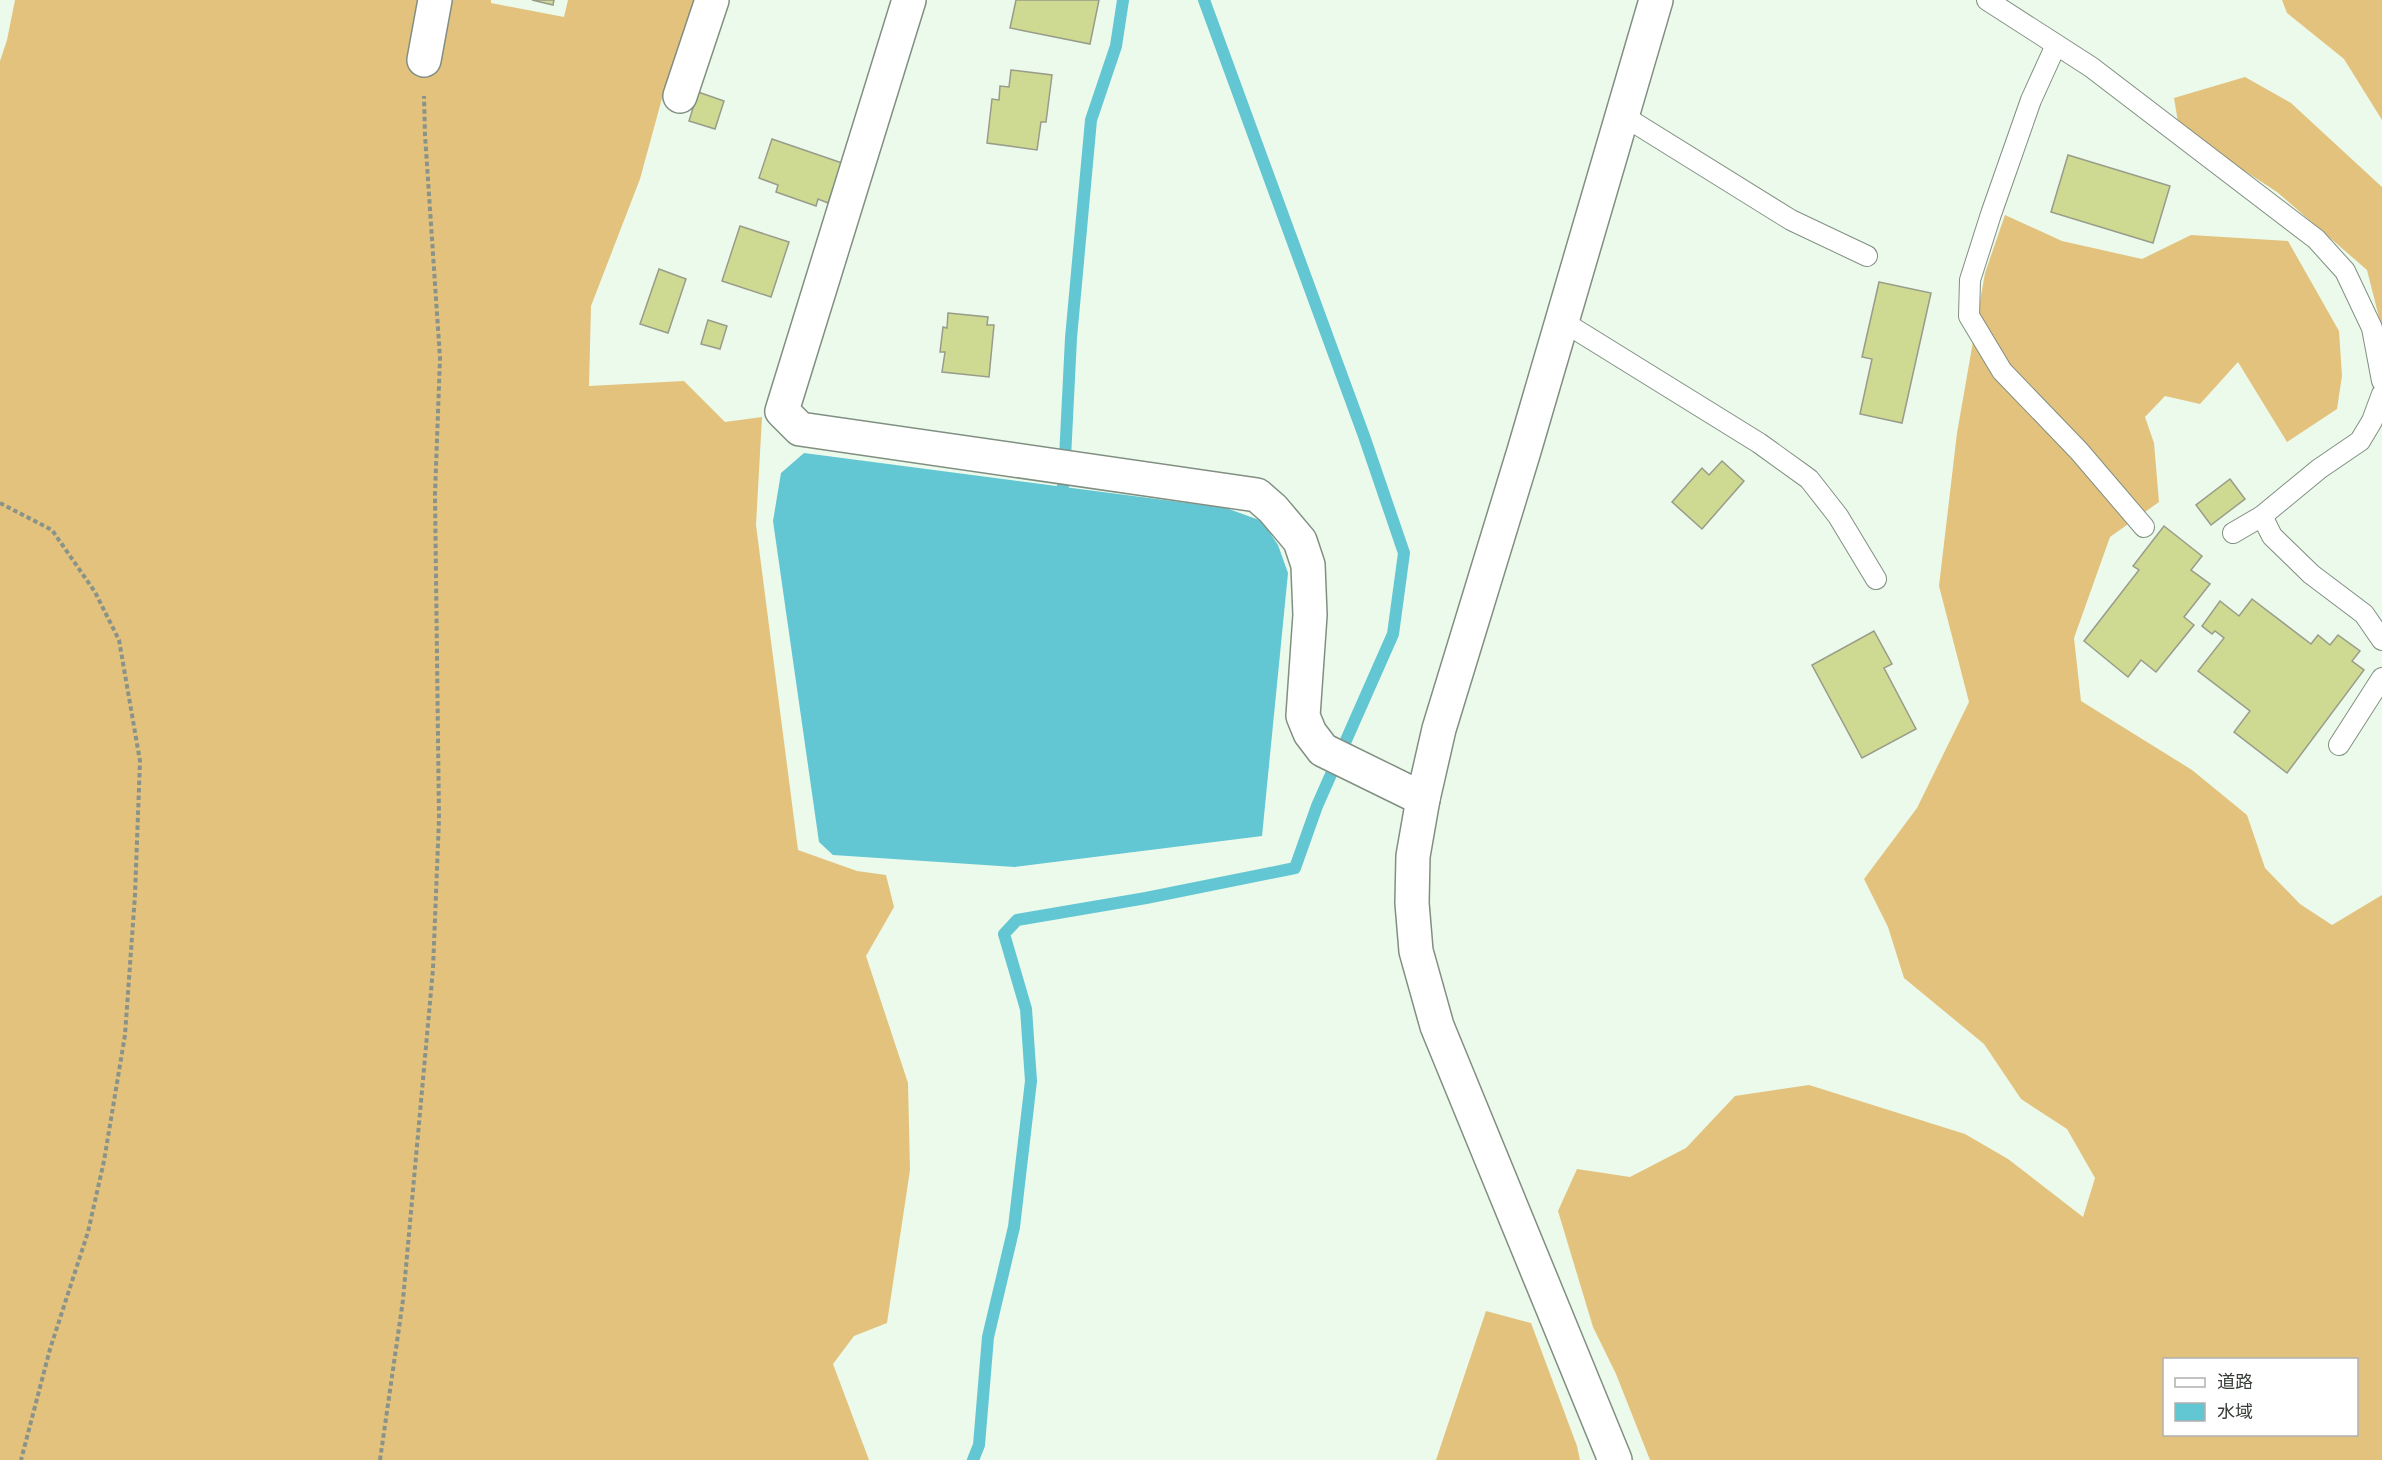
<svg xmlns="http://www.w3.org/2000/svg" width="2382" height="1460" font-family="'Noto Sans','Noto Sans JP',sans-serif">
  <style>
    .forest { fill: #e3c27e; fill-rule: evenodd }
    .water { fill: #63c6d3 }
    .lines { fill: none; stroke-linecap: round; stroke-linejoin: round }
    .stream { stroke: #63c6d3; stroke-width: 12 }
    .building { fill: #ced991; stroke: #999c8a; stroke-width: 1.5 }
    .service-casing { stroke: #818f82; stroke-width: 22 }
    .minor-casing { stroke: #818f82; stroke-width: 36 }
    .tertiary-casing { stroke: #818f82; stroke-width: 36 }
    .path { stroke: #899389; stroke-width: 4; stroke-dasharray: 4.5 3; stroke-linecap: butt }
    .service { stroke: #fff; stroke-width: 20 }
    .minor { stroke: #fff; stroke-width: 33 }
    .tertiary { stroke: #fff; stroke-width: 33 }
  </style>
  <rect width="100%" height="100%" fill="#ebfaeb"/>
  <g class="forest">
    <path d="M15 0H491V3L564 17 568 0H698L664 91 640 179 591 306 589 386 684 381 725 422 762 417 756 525 798 850 857 871 886 875 894 907 866 956 908 1083 910 1170 887 1323 854 1336 833 1364 869 1460H0V61L7 40Z"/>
    <path d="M2282 0H2382V120L2344 59 2287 13Z"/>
    <path d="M2245 77 2291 103 2382 187V329L2367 270 2277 192 2179 128 2174 98Z"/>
    <path d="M2005 215 2062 241 2142 259 2191 235 2288 241 2339 331 2342 376 2337 409 2287 442 2238 362 2200 404 2165 396 2145 417 2154 443 2159 502 2110 537 2074 638 2081 701 2192 770 2247 815 2265 868 2300 904 2332 925 2382 895V1460H1650L1616 1374 1593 1327 1558 1211 1577 1169 1630 1177 1686 1148 1735 1096 1809 1085 1965 1134 2008 1159 2083 1217 2095 1178 2067 1129 2021 1099 1984 1044 1904 978 1888 927 1864 879 1917 808 1969 702 1939 586 1957 433 1985 273ZM2164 1360H2356V1434H2164Z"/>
    <path d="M1486 1311 1531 1323 1577 1446 1580 1460H1436Z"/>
  </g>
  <path class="water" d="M804 453 1226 508 1262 521 1278 545 1288 573 1262 836 1015 867 833 855 819 842 773 521 781 473Z"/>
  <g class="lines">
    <g class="stream">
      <path d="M1061 502 1064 478 1071 338 1091 120 1116 46 1123 0"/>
      <path d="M973 1460 979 1445 988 1337 1014 1227 1031 1081 1026 1009 1004 934 1017 920 1146 898 1295 868 1317 806 1393 634 1404 553 1364 436 1204 0"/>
    </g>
  </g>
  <g class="building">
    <path d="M532 0H554L553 5Z"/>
    <path d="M1016 0H1099L1090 44 1010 28Z"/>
    <path d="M1011 70 1052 75 1046 122H1041L1037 150 987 143 992 99 999 100 1000 86 1009 87Z"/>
    <path d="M698 92 724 101 715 129 689 121Z"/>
    <path d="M772 139 842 163 828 203 818 199 816 206 776 192 778 185 759 178Z"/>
    <path d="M2068 155 2170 186 2153 243 2051 212Z"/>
    <path d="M740 226 789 242 771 297 722 281Z"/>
    <path d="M659 269 686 279 668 333 640 324Z"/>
    <path d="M1879 282 1931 293 1902 423 1860 414 1872 359 1862 357Z"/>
    <path d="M948 313 988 317 987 325H994L989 377 942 372 945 352H940L943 327 947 328Z"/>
    <path d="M708 320 727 326 720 349 701 344Z"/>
    <path d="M1722 461 1744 481 1702 529 1672 502 1702 468 1709 475Z"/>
    <path d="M2230 479 2245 499 2211 525 2196 505Z"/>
    <path d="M2164 526 2202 556 2191 570 2210 584 2184 617 2194 625 2156 672 2141 660 2128 677 2084 641 2139 570 2133 566Z"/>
    <path d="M2252 599 2311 644 2318 635 2330 645 2338 635 2360 651 2352 661 2364 670 2287 773 2234 732 2250 711 2198 671 2224 638 2215 631 2212 634 2202 626 2220 601 2239 616Z"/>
    <path d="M1874 631 1892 664 1884 668 1916 729 1862 758 1812 665Z"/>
  </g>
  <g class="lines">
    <g class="service-casing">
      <g id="service">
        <path d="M1987 0 2091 67 2316 239 2345 271 2372 328 2382 381"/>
        <path d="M2056 45 2031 100 1991 214 1970 280 1969 316 2002 371 2079 451 2144 527"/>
        <path d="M1622 115 1791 220 1867 256"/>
        <path d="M1562 321 1759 443 1809 479 1838 516 1876 579"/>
        <path d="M2262 516 2272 536 2311 574 2364 614 2382 640"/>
        <path d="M2233 533 2262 516 2319 469 2360 441 2372 421 2382 394"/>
        <path d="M2339 745 2382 678"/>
      </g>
    </g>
    <g class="minor-casing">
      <g id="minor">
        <path d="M909 0 782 411 800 429 1257 495 1273 509 1300 541 1308 565 1310 615 1303 716 1310 733 1323 750 1423 799"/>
        <path d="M424 60 435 0"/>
        <path d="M680 96 712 0"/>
      </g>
    </g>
    <g class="tertiary-casing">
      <path id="tertiary" d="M1615 1460 1437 1026 1416 951 1412 903 1413 856 1423 799 1439 729 1524 451 1656 0"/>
    </g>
    <g class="path">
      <path d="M0 503 52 530 95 592 119 640 140 761 135 895 125 1035 104 1161 88 1232 50 1349 21 1460"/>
      <path d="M380 1460 403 1300 433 969 439 819 435 494 440 358 425 135 424 96"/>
    </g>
    <use href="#service" class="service"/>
    <use href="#minor" class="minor"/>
    <use href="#tertiary" class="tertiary"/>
  </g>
  <rect x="2163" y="1358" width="195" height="78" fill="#ffffff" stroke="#afb1af" stroke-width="1.5"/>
  <rect x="2175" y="1378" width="30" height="9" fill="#ffffff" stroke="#afb1af" stroke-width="1.5"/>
  <text x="2217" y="1388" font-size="18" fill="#373d37">道路</text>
  <rect x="2175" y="1403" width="30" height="18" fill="#63c6d3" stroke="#afb1af" stroke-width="1.5"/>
  <text x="2217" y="1418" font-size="18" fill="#373d37">水域</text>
</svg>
